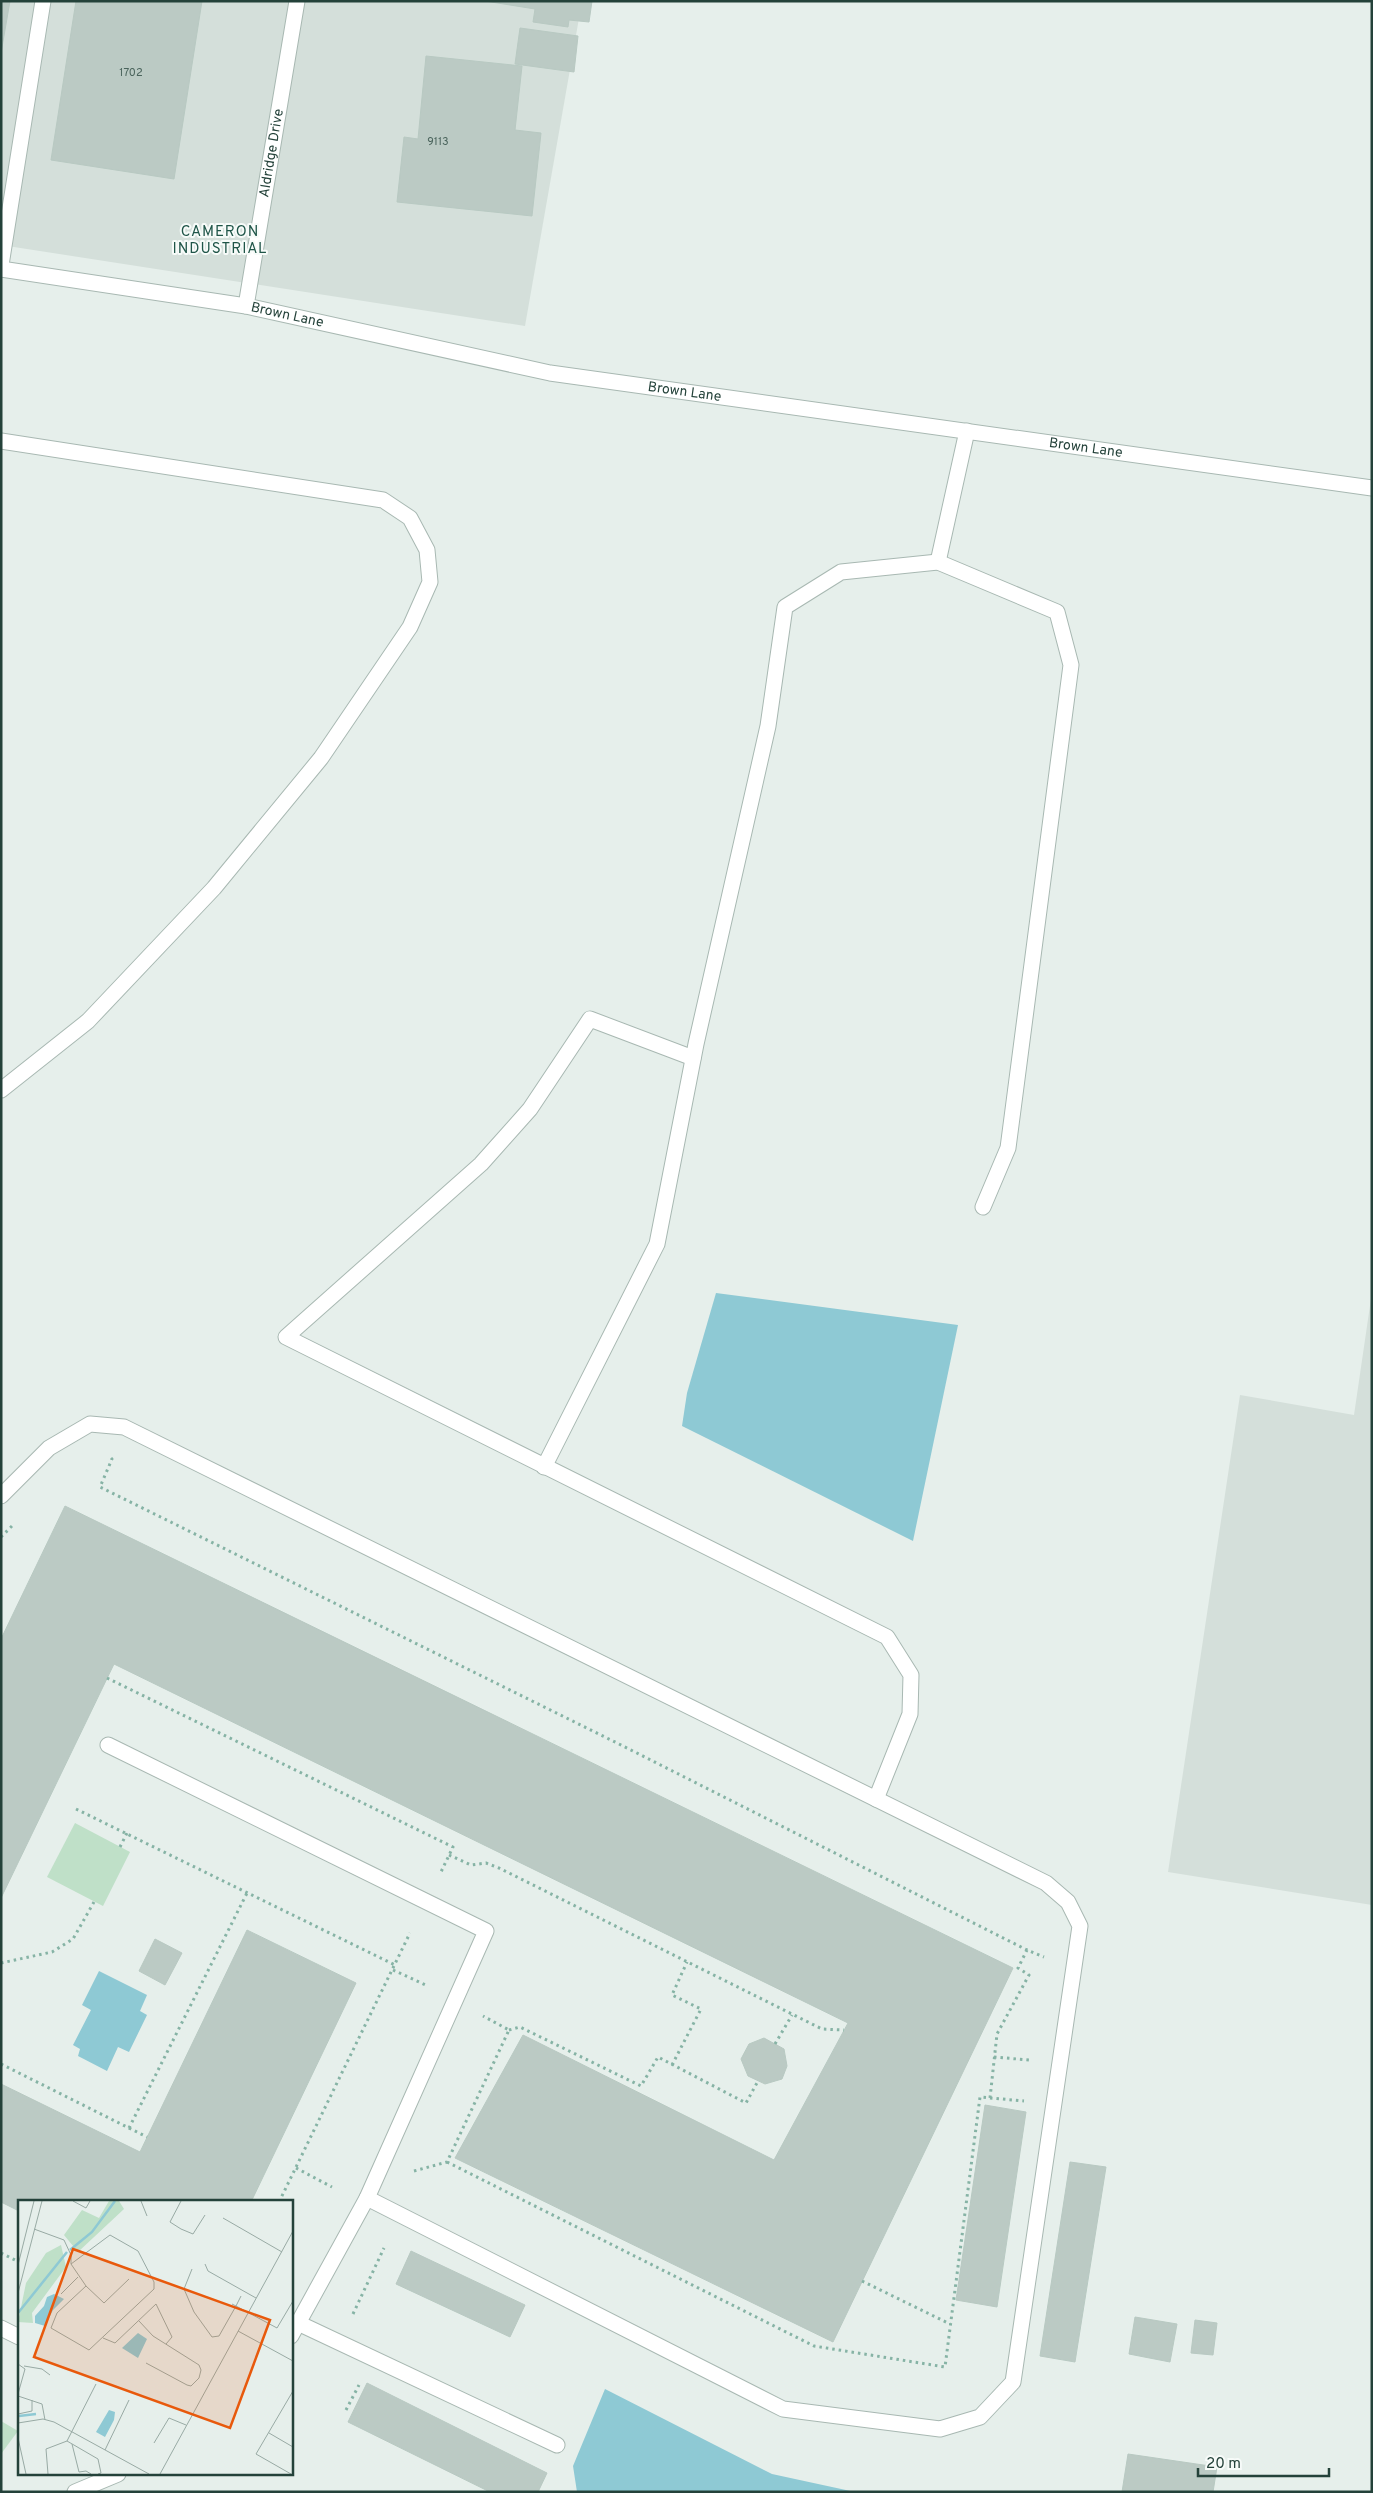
<svg xmlns="http://www.w3.org/2000/svg" width="1373" height="2493" font-family="Overpass,sans-serif">
  <style>
    .built { fill: #d4dfda }
    .green { fill: #bfe0c8 }
    .water { fill: #8ec9d4 }
    .building { fill: #bbcac4; stroke: #b8c9c2 }
    .lines { fill: none; stroke-linecap: round; stroke-linejoin: round }
    .minor-casing { stroke: #a8b8b2; stroke-width: 17 }
    .path { stroke: #86b3a5; stroke-width: 3; stroke-dasharray: 2.5 4; stroke-linecap: butt }
    .minor { stroke: #fff; stroke-width: 15 }
    .labels { text-anchor: middle; dominant-baseline: central; stroke-width: 4; stroke-linejoin: round; paint-order: stroke }
    .number-label { font-size: 11px; fill: #4a645c }
    .street-label { font-size: 14px; fill: #24423a; stroke: #f7fbf9 }
    .neighbourhood-label { font-size: 15px; letter-spacing: 1px; fill: #1f5548; stroke: #f7fbf9 }
    .inset-river { fill: none; stroke: #8ec9d4; stroke-width: 2.5 }
    .inset-road { fill: none; stroke: #98aaa4; stroke-width: 1 }
    .view { fill: #e8590c; fill-opacity: 0.15; stroke: #e8590c; stroke-width: 2.5 }
    .inset-edge { fill: none; stroke: #24423a; stroke-width: 2.5 }
  </style>
  <rect width="100%" height="100%" fill="#e6efeb"/>
  <g class="built">
    <path d="M1 1H582L525 326 1 245Z"/>
    <path d="M1372 1292V1905L1168 1872 1240 1395 1354 1415Z"/>
  </g>
  <g class="green">
    <path d="M75 1823 130 1852 103 1906 47 1877Z"/>
    <path d="M1 2421 18 2431 1 2454Z"/>
  </g>
  <g class="water">
    <path d="M716 1293 958 1325 913 1541 682 1426 687 1393Z"/>
    <path d="M99 1971 147 1995 140 2011 147 2015 129 2052 118 2047 107 2071 78 2056 80 2049 73 2045 91 2010 82 2005Z"/>
    <path d="M605 2389 772 2474 855 2492H577L573 2466Z"/>
  </g>
  <g class="building">
    <path d="M1 1H10L1 53Z"/>
    <path d="M76 1H202L174 179 51 160Z"/>
    <path d="M485 1H592L589 22 569 20 568 27 533 22 535 9Z"/>
    <path d="M520 28 578 36 574 72 515 64Z"/>
    <path d="M426 56 522 66 515 130 541 133 532 216 397 202 404 137 418 139Z"/>
    <path d="M65 1506 1013 1968 833 2342 455 2158 523 2035 774 2160 848 2023 114 1664 1 1898V1639Z"/>
    <path d="M247 1930 356 1983 251 2202H19V2211L1 2202V2084L140 2152Z"/>
    <path d="M155 1939 182 1953 165 1985 139 1971Z"/>
    <path d="M764 2038 784 2049 787 2066 782 2079 765 2084 748 2076 741 2059 749 2044Z"/>
    <path d="M985 2105 1026 2112 997 2307 956 2300Z"/>
    <path d="M1070 2162 1106 2167 1075 2362 1040 2356Z"/>
    <path d="M411 2251 525 2305 510 2337 396 2284Z"/>
    <path d="M1135 2317 1177 2324 1170 2362 1129 2354Z"/>
    <path d="M1195 2320 1217 2323 1213 2355 1191 2353Z"/>
    <path d="M367 2383 547 2473 538 2492H490L348 2422Z"/>
    <path d="M1128 2454 1217 2467 1213 2492H1122Z"/>
  </g>
  <g class="lines">
    <g class="minor-casing">
      <g id="minor">
        <path d="M1 265 43 1"/>
        <path id="s1" d="M1 269 246 306 550 373 1372 488"/>
        <path id="s2" d="M246 306 297 1"/>
        <path d="M1 441 383 500 410 518 427 550 430 582 410 627 321 758 214 888 88 1021 1 1090"/>
        <path d="M938 562 967 431"/>
        <path d="M693 1058 590 1019 530 1109 481 1164 286 1337 887 1637 911 1675 910 1714 876 1799"/>
        <path d="M544 1467 657 1244 696 1044 768 726 785 607 841 572 938 562 1057 612 1071 665 1008 1148 983 1207"/>
        <path d="M1 1496 49 1448 90 1424 124 1427 1046 1883 1068 1902 1080 1926 1013 2382 980 2417 940 2429 783 2409 367 2198 291 2336"/>
        <path d="M108 1745 486 1931 367 2198"/>
        <path d="M298 2323 557 2445"/>
        <path d="M1 2328 19 2337"/>
        <path d="M75 2492 118 2474"/>
      </g>
    </g>
    <g class="path">
      <path d="M111 1458 112 1459 100 1487 619 1744 1027 1950"/>
      <path d="M1 1537 13 1525"/>
      <path d="M107 1678 453 1847 440 1874"/>
      <path d="M76 1809 395 1965"/>
      <path d="M120 1847 127 1833"/>
      <path d="M449 1855 471 1865 486 1863 499 1868 822 2029 844 2030"/>
      <path d="M1 1963 52 1952 73 1939 94 1902"/>
      <path d="M393 1970 428 1986"/>
      <path d="M509 2030 520 2027 641 2086 658 2057 746 2103 758 2081"/>
      <path d="M775 2044 792 2015"/>
      <path d="M994 2057 1029 2060"/>
      <path d="M1 2064 129 2128 247 1893"/>
      <path d="M672 2065 701 2009 672 1995 687 1962"/>
      <path d="M990 2098 997 2034 1029 1975 1018 1968 1027 1950 1044 1957"/>
      <path d="M129 2128 147 2137"/>
      <path d="M447 2162 814 2346 945 2367 980 2097 1024 2101"/>
      <path d="M296 2168 332 2187"/>
      <path d="M414 2171 447 2162 509 2030 483 2016"/>
      <path d="M279 2202 410 1933"/>
      <path d="M1 2253 19 2262"/>
      <path d="M862 2281 950 2324"/>
      <path d="M353 2314 384 2248"/>
      <path d="M346 2410 359 2385"/>
    </g>
    <use href="#minor" class="minor"/>
  </g>
  <g class="labels">
    <g class="number-label">
      <text x="131" y="73">1702</text>
      <text x="438" y="142">9113</text>
    </g>
    <g class="street-label">
      <text stroke="none"><textPath href="#s2" startOffset="155">Aldridge Drive</textPath></text>
      <text stroke="none"><textPath href="#s1" startOffset="290">Brown Lane</textPath></text>
      <text stroke="none"><textPath href="#s1" startOffset="695">Brown Lane</textPath></text>
      <text stroke="none"><textPath href="#s1" startOffset="1100">Brown Lane</textPath></text>
    </g>
    <g class="neighbourhood-label">
      <text x="220" y="232">CAMERON<tspan x="220" dy="17">INDUSTRIAL</tspan></text>
    </g>
  </g>
  <g transform="translate(18 2200)">
    <rect width="275" height="275" fill="#e6efeb"/>
    <path d="M91 1H101L106 9 60 52 46 35 64 10 81 18ZM43 45 48 67 14 113 15 123 0 122 8 83 28 53Z" fill="#bfe0c8"/>
    <path d="M36 94 46 99 35 110 27 126 17 123V116L26 106 29 97ZM120 133 129 139 120 158 104 148ZM91 210 97 212 96 220 87 237 78 232Z" fill="#8ec9d4"/>
    <path class="inset-river" d="M52 50 74 32 97 1M0 113 49 52M1 216 18 214"/>
    <path class="inset-road" d="M55 1 68 8 72 1M123 1 129 16M163 1 152 22 163 29 175 34 187 15M205 18 264 52M16 29 46 40 53 55V64L92 35 120 51 136 82V89L71 150 33 128 39 113 68 86 53 64M187 64 190 71 238 98M0 65 16 1M174 69 166 89 176 112 194 137 201 136 218 106 259 128 275 101M68 86 86 103 111 79M0 93 24 1M43 94 60 77M214 104 218 106 223 96M121 121 135 136 181 165 183 170 181 178 173 186 169 185 128 163M220 131 275 161M85 138 97 143 138 104 154 137 148 144M0 164 7 169 0 194M6 166 24 169 32 175M0 196 24 204 27 220M0 214 14 211V200M0 223 25 219 36 222 131 274M251 233 275 247M0 238 8 274M49 241 80 259 83 273 80 274M136 243 151 218 168 225M54 244 61 272 68 271 73 274M87 250 111 200M30 274 28 249 49 241 78 184M142 274 275 31M273 274 238 254 275 191"/>
    <path class="view" d="M55 49 252 120 212 228 16 157Z"/>
    <rect width="275" height="275" class="inset-edge"/>
  </g>
  <rect width="1373" height="2493" fill="none" stroke="#24423a" stroke-width="5"/>
  <path d="M1198 2468v8h131v-8" fill="none" stroke="#24423a" stroke-width="2.5"/>
  <text x="1206" y="2468" font-size="15" fill="#24423a" stroke="#f7fbf9" stroke-width="4" paint-order="stroke">20 m</text>
</svg>
